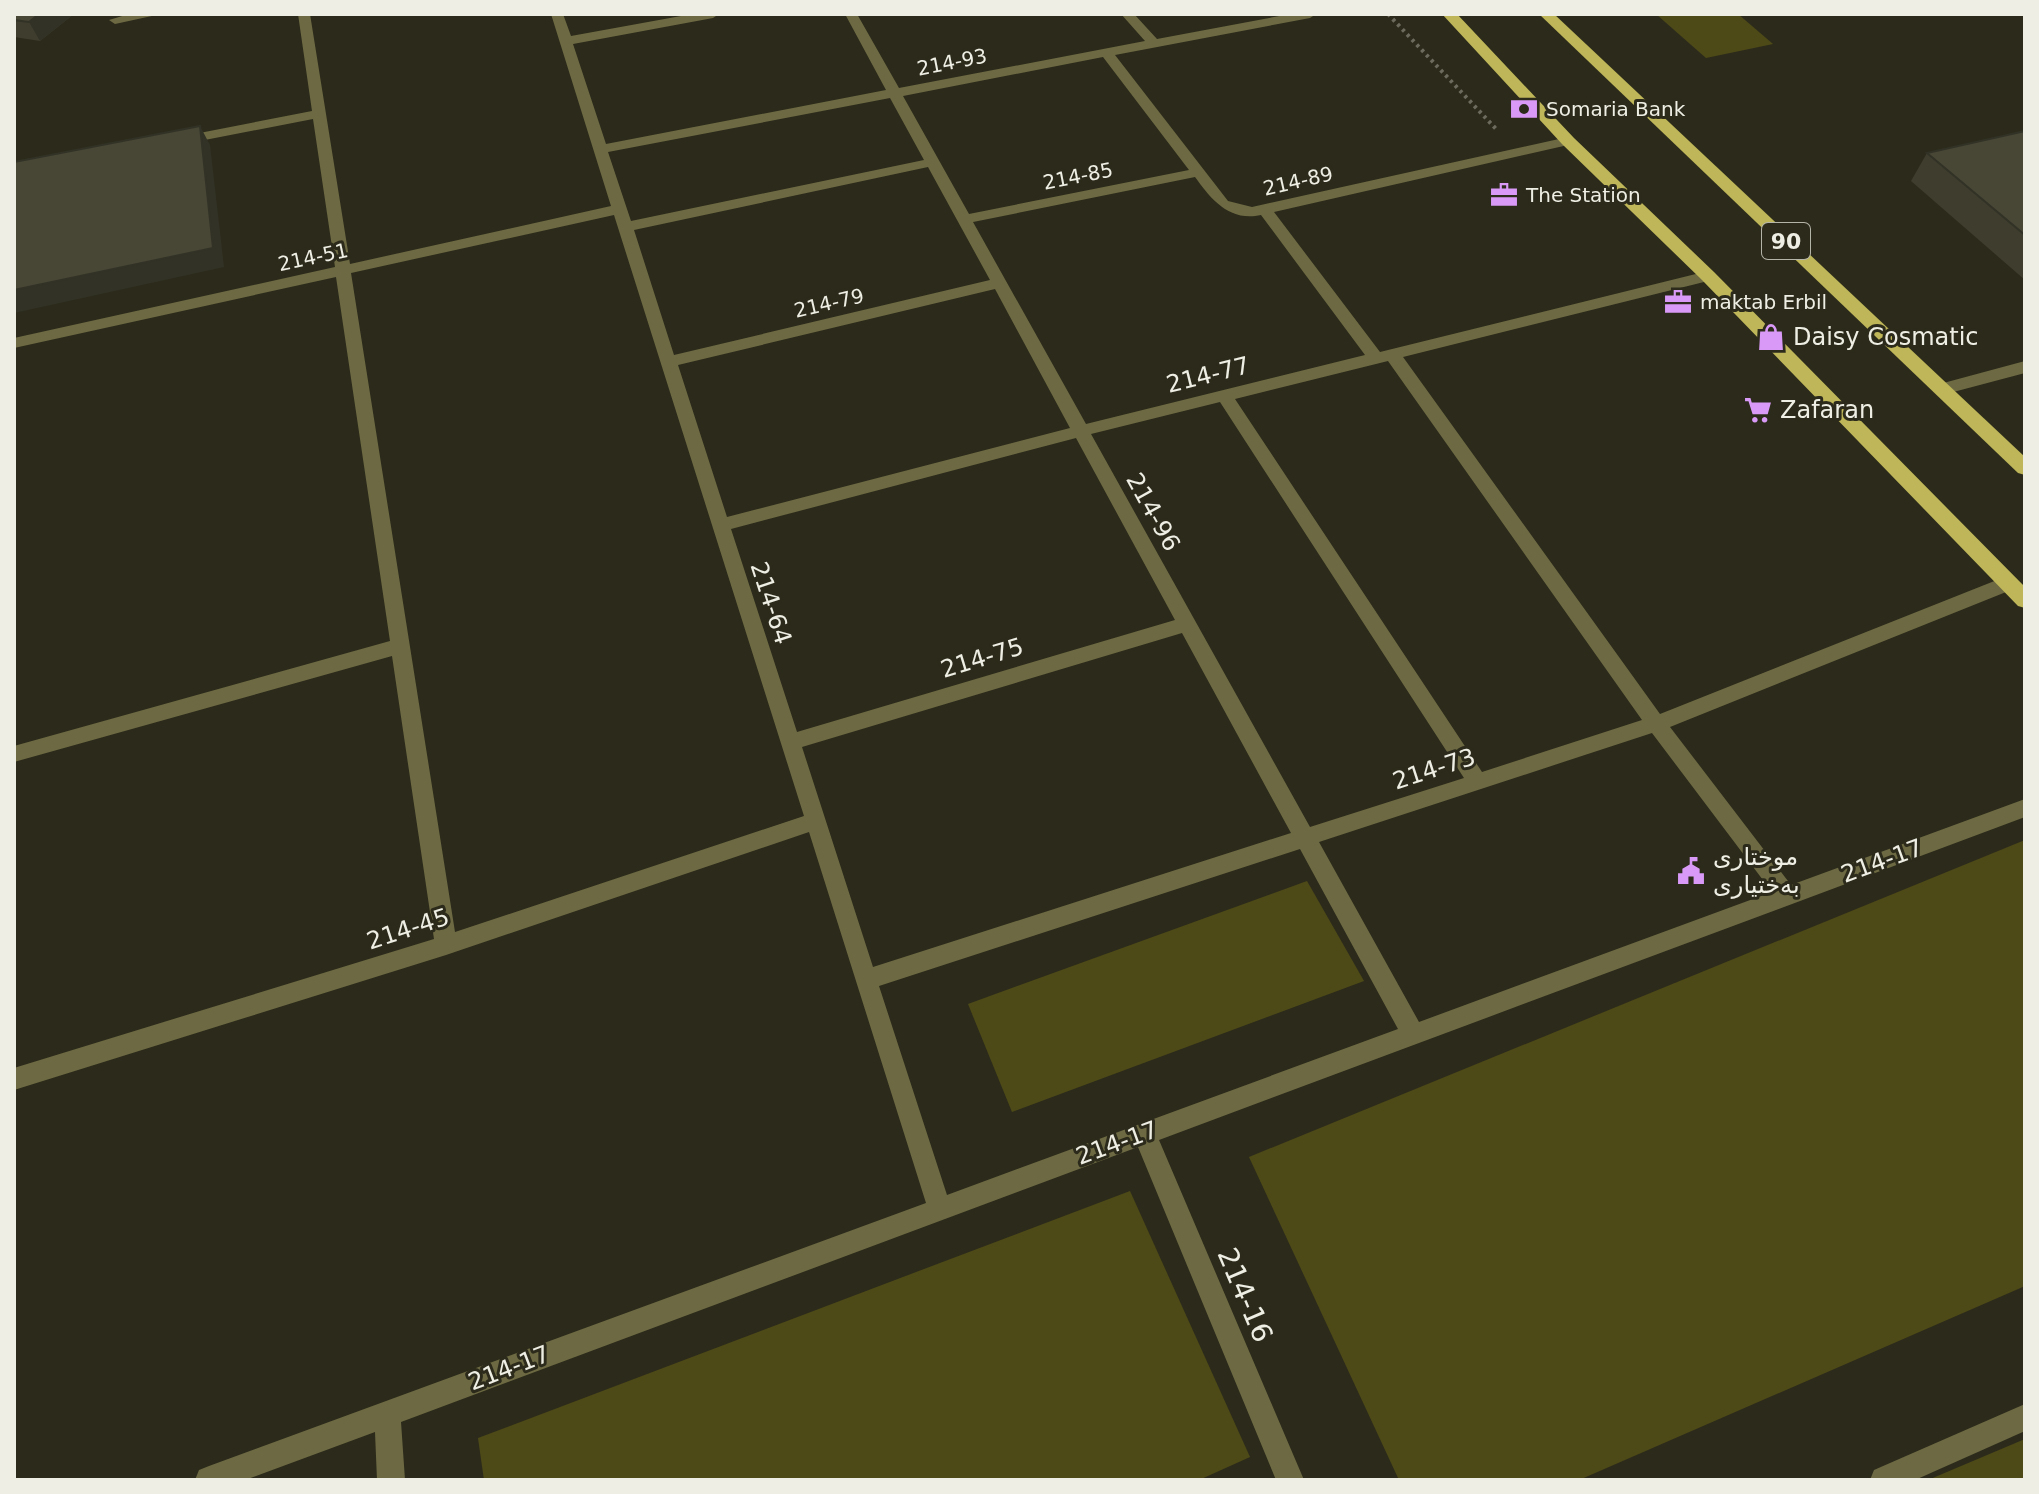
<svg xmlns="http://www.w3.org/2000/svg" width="2039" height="1494" font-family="'DejaVu Sans','Noto Naskh Arabic',sans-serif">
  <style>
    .green { fill: #4e4a17 }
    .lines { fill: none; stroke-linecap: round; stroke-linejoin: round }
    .path { stroke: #6c6b5d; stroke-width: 4; stroke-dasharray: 3 4; stroke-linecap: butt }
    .service { fill: #6d6a43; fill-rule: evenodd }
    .minor { fill: #6d6a43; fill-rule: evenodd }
    .trunk { fill: #beb658; fill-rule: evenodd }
    .wall { fill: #3e3d2e }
    .shaded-wall { fill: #323226 }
    .building { fill: #484736; stroke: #323226; stroke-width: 2 }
    .labels { text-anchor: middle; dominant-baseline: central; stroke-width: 6; stroke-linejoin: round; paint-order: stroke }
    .far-street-label { font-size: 20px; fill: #efeee4; stroke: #2c2b1b }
    .far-poi-label { font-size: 20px; fill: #efeee4; stroke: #2c2b1b; text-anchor: start }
    .shield { fill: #2c2b1b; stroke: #b4b4a8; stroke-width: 2 }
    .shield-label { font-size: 22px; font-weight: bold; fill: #efeee4 }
    .poi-label { font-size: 24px; fill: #efeee4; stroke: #2c2b1b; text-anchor: start }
    .street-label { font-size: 24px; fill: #efeee4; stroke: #2c2b1b }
    .near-street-label { font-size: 28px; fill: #efeee4; stroke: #2c2b1b }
  </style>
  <rect width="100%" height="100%" fill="#2c2b1b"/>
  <g class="green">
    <path d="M1656 14H1738L1773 44 1706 58Z"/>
    <path d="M2025 840V1286L1579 1480H1399L1249 1157Z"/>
    <path d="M1307 881 1364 981 1012 1112 968 1004Z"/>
    <path d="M1130 1191 1250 1457 1199 1480H484L478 1438Z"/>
    <path d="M2025 1439V1480H1928Z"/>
  </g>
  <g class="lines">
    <path class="path" d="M1388 14 1497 130"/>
    <g class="service">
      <path d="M129 14H161L115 24 109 20Z"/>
      <path d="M2025 1404V1431L1915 1480H1870L1874 1470Z"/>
    </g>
    <g class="minor">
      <path d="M298 14H310L350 264 611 206 551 14H563L571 36 692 14H719L713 18 573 44 606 144 886 90 845 14H857L899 88 1145 41 1121 14H1134L1157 39 1290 14H1316L1310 18 1115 55 1228 201 1252 207 1568 137 1575 141 1568 145 1274 212 1380 352 1708 271 1716 276 1708 281 1403 357 1660 714 2002 578H2016L2018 583 2016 588 1670 727 1791 885 2025 799V817L1159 1140 1304 1480H1276L1138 1147 401 1422 405 1480H377L375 1432 245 1480H195L199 1470 209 1466 926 1203 809 832 446 955 14 1090V1068L434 939 392 656 14 762V746L390 641 336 277 14 348V338L335 267 313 119 179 145 172 141 179 137 312 111ZM1103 57 1189 170 969 214 903 96ZM890 98 924 160 631 221 608 152ZM928 167 990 280 674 355 634 230ZM1195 177C1211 199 1229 222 1261 215L1365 355 1086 424 973 222ZM614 215 804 816 455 932 351 273ZM995 289 1070 428 727 517 678 365ZM1388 361 1642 720 1482 772 1235 399ZM1220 402 1464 778 1310 827 1091 434ZM1076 438 1175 620 797 732 731 529ZM1182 633 1291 833 873 967 802 747ZM1652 733 1772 892 1419 1022 1319 842ZM1300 849 1398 1029 947 1195 879 986Z"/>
      <path d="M2025 361V373L1942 395 1934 389 1936 385Z"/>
    </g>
    <g class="trunk">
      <path d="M1442 14H1457L1574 138 1714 272 2025 587V608L2018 606 1702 280 1562 144Z"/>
      <path d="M1539 14H1554L2025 457V475L2018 473Z"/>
    </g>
  </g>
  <g class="wall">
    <path d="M14 14H74L40 41 14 37Z"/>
    <path d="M2025 131V280L1911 181 1927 153Z"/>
  </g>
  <g class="shaded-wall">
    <path d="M39 14H74L40 41 29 22Z"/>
    <path d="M200 126 210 145 224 267 14 313V290Z"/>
  </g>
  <g class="building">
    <path d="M14 14H39L29 22 14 20Z"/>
    <path d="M200 126 213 248 14 290V162Z"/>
    <path d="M2025 131V235L1927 153Z"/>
  </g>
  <defs>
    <g id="bank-bare" transform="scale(2.16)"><path d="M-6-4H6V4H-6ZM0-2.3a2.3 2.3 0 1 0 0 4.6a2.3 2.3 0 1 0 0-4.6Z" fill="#d99af7" stroke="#2c2b1b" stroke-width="2.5" paint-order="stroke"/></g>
    <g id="office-bare" transform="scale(2.16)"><path d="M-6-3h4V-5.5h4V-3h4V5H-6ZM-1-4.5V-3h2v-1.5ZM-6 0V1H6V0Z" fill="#d99af7" stroke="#2c2b1b" stroke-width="2.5" paint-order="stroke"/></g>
    <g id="shop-bare" transform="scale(2.16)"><path d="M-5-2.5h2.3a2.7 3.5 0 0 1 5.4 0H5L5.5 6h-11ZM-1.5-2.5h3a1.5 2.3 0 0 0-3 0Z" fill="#d99af7" stroke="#2c2b1b" stroke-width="2.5" paint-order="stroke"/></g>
    <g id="supermarket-bare" transform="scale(2.16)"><path d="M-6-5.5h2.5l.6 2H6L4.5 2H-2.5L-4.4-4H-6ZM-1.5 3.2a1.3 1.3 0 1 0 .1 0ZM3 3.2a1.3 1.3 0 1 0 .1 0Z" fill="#d99af7" stroke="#2c2b1b" stroke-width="2.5" paint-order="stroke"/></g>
    <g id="civic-bare" transform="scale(2.16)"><path d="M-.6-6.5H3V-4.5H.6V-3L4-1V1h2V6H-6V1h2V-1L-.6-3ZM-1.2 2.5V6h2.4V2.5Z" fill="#d99af7" stroke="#2c2b1b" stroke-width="2.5" paint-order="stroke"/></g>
  </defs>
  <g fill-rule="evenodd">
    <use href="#bank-bare" x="1524" y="109"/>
    <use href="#office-bare" x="1504" y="195"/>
    <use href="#office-bare" x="1678" y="302"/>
    <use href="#shop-bare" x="1771" y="337"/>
    <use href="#supermarket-bare" x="1758" y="410"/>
    <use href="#civic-bare" x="1691" y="871"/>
  </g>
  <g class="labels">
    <g class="far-street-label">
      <text transform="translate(952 62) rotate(-11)">214-93</text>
      <text transform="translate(1078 176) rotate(-11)">214-85</text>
      <text transform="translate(1298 181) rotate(-13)">214-89</text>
      <text transform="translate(313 257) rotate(-12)">214-51</text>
      <text transform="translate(829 303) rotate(-13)">214-79</text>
    </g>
    <g class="far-poi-label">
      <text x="1546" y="109">Somaria Bank</text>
      <text x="1526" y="195">The Station</text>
      <text x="1700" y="302">maktab Erbil</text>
    </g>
    <rect class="shield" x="1762" y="223" width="48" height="36" rx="6"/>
    <g class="shield-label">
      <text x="1786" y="241">90</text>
    </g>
    <g class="poi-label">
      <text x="1793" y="337">Daisy Cosmatic</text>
      <text x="1780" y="410">Zafaran</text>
      <text x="1713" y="857">موختاری<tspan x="1713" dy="28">بە‌ختیاری</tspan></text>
    </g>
    <g class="street-label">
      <text transform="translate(1208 375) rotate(-14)">214-77</text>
      <text transform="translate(1153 512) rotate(61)">214-96</text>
      <text transform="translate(771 603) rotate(72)">214-64</text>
      <text transform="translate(982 658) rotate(-17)">214-75</text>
      <text transform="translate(1434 769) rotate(-18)">214-73</text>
      <text transform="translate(1882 861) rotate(-20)">214-17</text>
      <text transform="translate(408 929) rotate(-18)">214-45</text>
      <text transform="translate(1117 1143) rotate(-20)">214-17</text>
      <text transform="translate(509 1368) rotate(-21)">214-17</text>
    </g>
    <g class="near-street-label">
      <text transform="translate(1245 1295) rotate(67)">214-16</text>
    </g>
  </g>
  <rect width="2039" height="1494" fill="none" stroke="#efeee4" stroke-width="32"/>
</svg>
